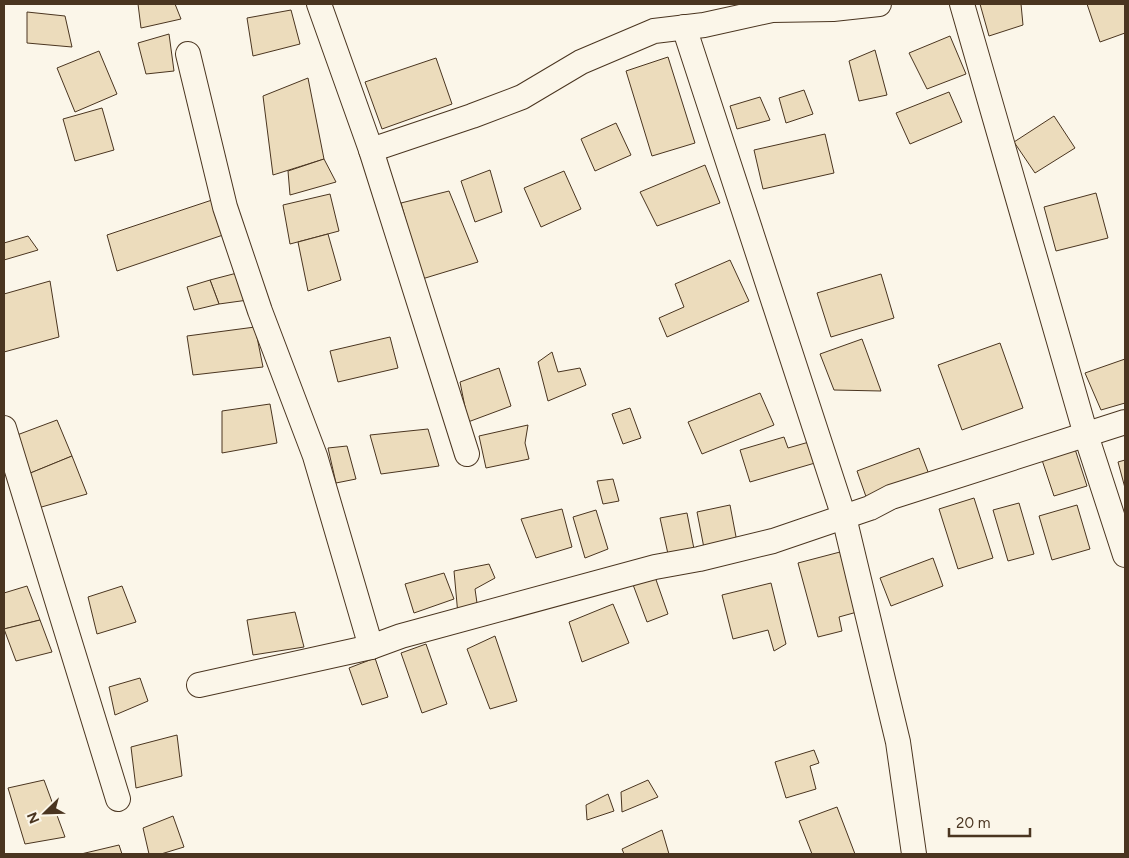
<svg xmlns="http://www.w3.org/2000/svg" width="1129" height="858" font-family="Figtree,sans-serif">
  <style>
    .building { fill: #ecdcbc; stroke: #4a3520 }
    .lines { fill: none; stroke-linecap: round; stroke-linejoin: round }
    .street-casing { stroke: #4a3520; stroke-width: 26 }
    .street { stroke: #fbf6e9; stroke-width: 24 }
  </style>
  <rect width="100%" height="100%" fill="#fbf6e9"/>
  <g class="building">
    <path d="M138 4H175L181 19 141 28Z"/>
    <path d="M980 4H1021L1023 25 989 36Z"/>
    <path d="M1087 4H1125V33L1100 42Z"/>
    <path d="M291 10 300 44 253 56 247 18Z"/>
    <path d="M27 12 65 16 72 47 27 43Z"/>
    <path d="M169 34 174 71 146 74 138 43Z"/>
    <path d="M950 36 966 74 927 89 909 53Z"/>
    <path d="M875 50 887 95 859 101 849 61Z"/>
    <path d="M99 51 117 94 75 112 57 68Z"/>
    <path d="M668 57 695 143 652 156 626 71Z"/>
    <path d="M436 58 452 104 382 129 365 82Z"/>
    <path d="M308 78 324 159 273 175 263 96Z"/>
    <path d="M804 90 813 114 786 123 779 98Z"/>
    <path d="M949 92 962 122 910 144 896 113Z"/>
    <path d="M760 97 770 120 737 129 730 106Z"/>
    <path d="M102 108 114 150 75 161 63 119Z"/>
    <path d="M1054 116 1075 148 1035 173 1014 142Z"/>
    <path d="M616 123 631 155 595 171 581 139Z"/>
    <path d="M825 134 834 173 763 189 754 150Z"/>
    <path d="M324 159 336 182 290 195 288 171Z"/>
    <path d="M705 165 720 203 657 226 640 192Z"/>
    <path d="M490 170 502 212 475 222 461 181Z"/>
    <path d="M564 171 581 209 541 227 524 188Z"/>
    <path d="M449 191 478 262 422 279 401 203Z"/>
    <path d="M1096 193 1108 238 1056 251 1044 207Z"/>
    <path d="M330 194 339 231 290 244 283 205Z"/>
    <path d="M212 200 226 234 117 271 107 235Z"/>
    <path d="M328 234 341 280 308 291 298 242Z"/>
    <path d="M28 236 38 250 4 260V243Z"/>
    <path d="M730 260 749 301 667 337 659 318 684 307 675 284Z"/>
    <path d="M237 273 248 300 219 304 210 280Z"/>
    <path d="M881 274 894 318 831 337 817 293Z"/>
    <path d="M210 280 219 304 194 310 187 287Z"/>
    <path d="M50 281 59 337 4 352V294Z"/>
    <path d="M255 327 263 367 193 375 187 336Z"/>
    <path d="M390 337 398 368 338 382 330 351Z"/>
    <path d="M862 339 881 391 834 390 820 354Z"/>
    <path d="M1000 343 1023 408 962 430 938 365Z"/>
    <path d="M552 352 558 372 580 368 586 385 548 401 538 362Z"/>
    <path d="M1125 359V403L1101 410 1085 373Z"/>
    <path d="M499 368 511 406 468 422 460 382Z"/>
    <path d="M760 393 774 425 702 454 688 422Z"/>
    <path d="M270 404 277 443 222 453V411Z"/>
    <path d="M630 408 641 438 623 444 612 414Z"/>
    <path d="M57 420 72 456 28 474 17 435Z"/>
    <path d="M528 425 525 443 529 459 486 468 479 436Z"/>
    <path d="M428 429 439 466 381 474 370 435Z"/>
    <path d="M784 437 788 448 809 442 815 463 750 482 740 450Z"/>
    <path d="M347 446 356 479 336 483 328 448Z"/>
    <path d="M1074 446 1087 486 1054 496 1041 457Z"/>
    <path d="M919 448 933 485 870 508 857 471Z"/>
    <path d="M72 456 87 494 38 508 28 474Z"/>
    <path d="M1125 460V488L1118 462Z"/>
    <path d="M613 479 619 501 603 504 597 481Z"/>
    <path d="M974 498 993 558 958 569 939 509Z"/>
    <path d="M1019 503 1034 554 1008 561 993 510Z"/>
    <path d="M730 505 737 542 704 548 697 512Z"/>
    <path d="M1077 505 1090 549 1052 560 1039 516Z"/>
    <path d="M562 509 572 547 536 558 521 519Z"/>
    <path d="M596 510 608 549 585 558 573 517Z"/>
    <path d="M687 513 694 549 668 554 660 518Z"/>
    <path d="M840 552 857 612 839 617 842 631 818 637 798 563Z"/>
    <path d="M933 558 943 586 891 606 880 578Z"/>
    <path d="M489 564 495 578 475 589 478 610 458 615 454 571Z"/>
    <path d="M444 573 454 599 414 613 405 584Z"/>
    <path d="M654 574 668 614 647 622 632 582Z"/>
    <path d="M771 583 786 644 774 651 768 630 733 639 722 595Z"/>
    <path d="M27 586 40 620 4 629V593Z"/>
    <path d="M122 586 136 622 97 634 88 597Z"/>
    <path d="M613 604 629 643 582 662 569 622Z"/>
    <path d="M295 612 304 647 253 655 247 620Z"/>
    <path d="M40 620 52 652 16 661 4 629Z"/>
    <path d="M495 636 517 701 490 709 467 649Z"/>
    <path d="M426 644 447 704 422 713 401 653Z"/>
    <path d="M375 658 388 697 362 705 349 668Z"/>
    <path d="M140 678 148 701 115 715 109 687Z"/>
    <path d="M177 735 182 776 136 788 131 747Z"/>
    <path d="M814 750 819 763 810 766 816 789 786 798 775 762Z"/>
    <path d="M44 780 65 837 25 844 8 788Z"/>
    <path d="M648 780 658 797 622 812 621 792Z"/>
    <path d="M608 794 614 811 587 820 586 805Z"/>
    <path d="M837 807 855 854H812L799 821Z"/>
    <path d="M173 816 184 847 161 854H149L143 828Z"/>
    <path d="M662 830 669 854H624L622 849Z"/>
    <path d="M119 845 122 854H81Z"/>
  </g>
  <g class="lines">
    <g class="street-casing">
      <g id="street">
        <path d="M319 4 371 150 467 454"/>
        <path d="M962 4 1086 435 1125 555"/>
        <path d="M684 27 844 517 898 742 914 854"/>
        <path d="M188 54 225 207 260 311 315 456 371 647"/>
        <path d="M371 150 472 116 522 97 581 62 654 31 704 25 772 10 833 9 879 4"/>
        <path d="M4 428 118 799"/>
        <path d="M199 685 371 647 401 636 655 567 699 559 773 541 870 508 891 497 1125 422"/>
      </g>
    </g>
    <use href="#street" class="street"/>
  </g>
  <rect width="1129" height="858" fill="none" stroke="#4a3520" stroke-width="10"/>
  <g transform="translate(45 813) rotate(247)" stroke="#fbf6e9" stroke-width="4" paint-order="stroke">
  <path d="M0-4L9 19L0 12L-9 19Z" fill="#4a3520"/>
  <text y="-8" font-size="14" font-weight="bold" text-anchor="middle" fill="#4a3520">N</text>
  </g>
  <path d="M949 828v8h81v-8" fill="none" stroke="#4a3520" stroke-width="2.5"/>
  <text x="956" y="828" font-size="15" fill="#4a3520" stroke="#fbf6e9" stroke-width="4" paint-order="stroke">20 m</text>
</svg>
